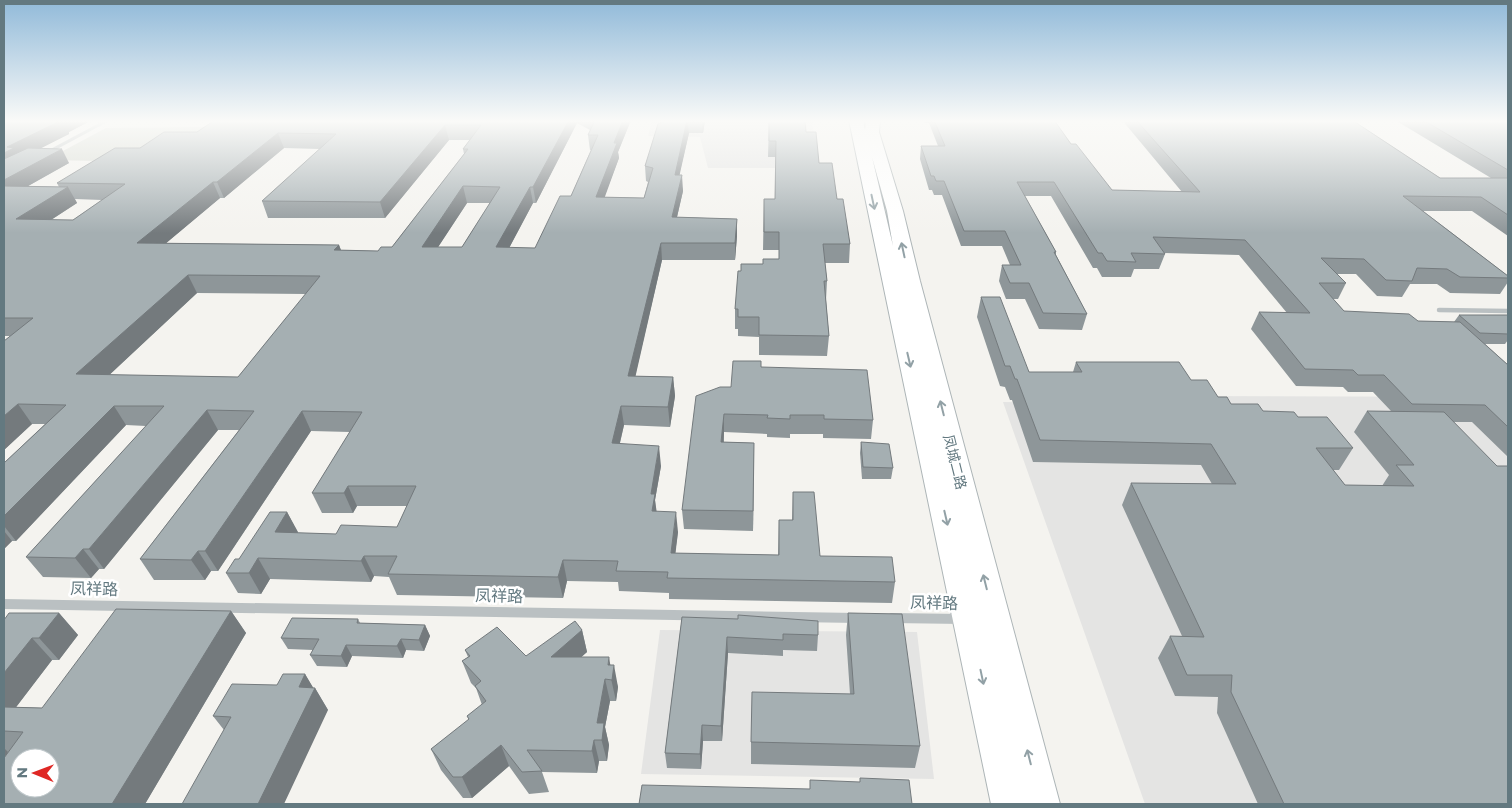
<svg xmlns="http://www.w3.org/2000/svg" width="1512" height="808" font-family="Montserrat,'Noto Sans SC',sans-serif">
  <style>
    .built { fill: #e4e4e3 }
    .green { fill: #d4d8cf }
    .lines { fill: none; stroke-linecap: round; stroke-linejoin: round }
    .secondary-casing { stroke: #adb5b7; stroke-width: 2 }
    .minor { stroke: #bac0c2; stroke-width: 4.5 }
    .tertiary { fill: #bac0c2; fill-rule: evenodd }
    .secondary { fill: #fff; fill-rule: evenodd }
    .wall { fill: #8e9699; fill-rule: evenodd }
    .shaded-wall { fill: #747a7d }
    .building { fill: #a5afb2; stroke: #747a7d; fill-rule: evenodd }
    .oneway { stroke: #92a1a6 }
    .labels { text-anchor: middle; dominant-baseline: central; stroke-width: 5; stroke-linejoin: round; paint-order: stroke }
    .street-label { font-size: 14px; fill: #637980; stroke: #fff }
    .near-street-label { font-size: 16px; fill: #637980; stroke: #fff }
  </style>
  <rect width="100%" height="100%" fill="#f4f3ef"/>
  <g class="built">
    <path d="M652 120H812L818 168H708L700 137 648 136Z"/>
    <path d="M1176 396 1508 397V804H1145L1003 402 1175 404Z"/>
    <path d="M660 630 917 632 934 779 641 774Z"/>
  </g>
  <path class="green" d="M209 127 158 162 46 160 106 128Z"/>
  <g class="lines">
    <g class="secondary-casing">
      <path id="secondary" d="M849 120H863L865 130 866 120H880L879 132 903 211 920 281 1060 804H991ZM872 157 887 211 893 246Z"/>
    </g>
    <path class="minor" d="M1439 310 1508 311"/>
    <g class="tertiary">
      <path d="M105 120H111L46 155 41 154Z"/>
      <path d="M4 599 858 613 862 615 864 618 862 621 858 623 4 609Z"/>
      <path d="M891 613 963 614 967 616 969 619 967 622 963 624 891 623 887 621 885 618 887 615Z"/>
    </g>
    <use href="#secondary" class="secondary"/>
  </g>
  <g class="wall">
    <path d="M4 120H92L69 132V134L40 148 69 163 28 186 59 187 57 183 140 148 197 132 215 120H631L618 152 619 158 604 197 644 198 648 182 646 181 645 166 665 120H705L703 133H689L679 175 683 191 677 217 737 219V236L735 260H662L635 376 673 377 675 396 670 427 624 425 620 443 661 466 655 500 656 512 678 532 675 553 778 555 779 520H792L793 492 820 556 895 582 892 603 669 599V593L619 591 618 582 567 581 563 598 397 595 389 577 374 576 371 582 270 579 261 594 238 593 226 573 239 559 287 512 298 533 336 534 397 527 407 506H357L353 513H322L312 493 350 432 311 431 218 571H211L205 580H154L140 559 239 430H218L104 569H99L91 578 43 577 26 557 146 426 126 425 16 541H12L4 549V463L45 424H32L4 450V341L10 336H4ZM577 123 590 130 588 135 590 150H591L571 196 535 248H509L533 203H536ZM449 140H470L463 149 464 154 392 247 378 251 341 250 339 245 166 243 220 198H224L284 148 320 149 262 201 268 218H385ZM75 199 102 200 73 220H51L77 203ZM467 203H490L462 247H438ZM197 293 306 294 238 377 109 375Z"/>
    <path d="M769 120 806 132 819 163 837 199 850 244 849 263H825L827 281 826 300 829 336 827 356 759 355V337L738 336V329H735V309L741 271 779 259V250H763L764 199H775V157H768Z"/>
    <path d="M924 120H1054L1071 144 1112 190 1182 192 1122 120H1055H1352L1440 178H1491L1395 120H1508V236L1472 211H1423L1508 276V282L1500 294 1450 293 1437 284H1410L1402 297 1377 296 1356 274H1337L1346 283 1338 299H1333L1344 311 1418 321 1454 322 1459 315H1508V340L1505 344H1485L1508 365V457L1472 422H1453L1508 804H1258L1217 713 1218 697 1175 696 1158 658 1170 636H1182L1122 505 1131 483 1212 484 1201 465 1033 462 1012 400H1010L1005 387 1000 386 977 317 981 297 1029 372H1073L1076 362 1191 380 1218 397 1231 404 1263 411 1298 417 1353 448 1339 470H1333L1345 485 1382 486 1389 475 1354 432 1367 411H1391L1373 392H1348L1343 387 1296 386 1251 329 1259 312 1287 313 1239 255 1164 253 1165 254 1159 269H1134L1131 277H1102L1097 268H1093L1051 196H1025L1056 252V255L1087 314 1082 330 1039 329 1025 299H1006L999 281 1002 265H1010L1002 246H961L942 195H934L932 190H929L920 159 921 146H938L929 123H925Z"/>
    <path d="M761 367 873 420 871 439 823 438V434H790V438L767 437V434L724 432V442L754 443 753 531 684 529 682 510 731 387Z"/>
    <path d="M861 442 893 468 891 479H862L860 453Z"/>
    <path d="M231 611 246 633 145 804H4V620L59 613 78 635 59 660H52L16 707 42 708Z"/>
    <path d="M848 613 920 746 915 768 751 764V742L850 694 846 635Z"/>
    <path d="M682 617 818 635 817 651 783 650V656L728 653 722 741H703L701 769 667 768 665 753Z"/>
    <path d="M358 619 360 623 425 625 430 636 424 651 406 650 403 658 352 656 347 667 317 666 310 655 313 650 288 649 281 638Z"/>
    <path d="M582 630 587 652 581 657 611 665 618 687 616 701H610L605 727 609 745 607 761H599L597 773 542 772 549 792 529 794 509 766 472 798H463L441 770 431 749 469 720 467 716 482 705 476 688 471 683 462 661 468 657 465 650 526 656Z"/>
    <path d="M305 674 313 688H315L328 710 224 730 213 716 277 685Z"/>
  </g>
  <g class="shaded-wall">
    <path d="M61 120H92L69 132V134L20 159 4 171V153L7 147Z"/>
    <path d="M569 120H576L577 123 536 203 533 187Z"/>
    <path d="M623 120H631L618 152 619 158 599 213 596 197 614 143Z"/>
    <path d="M687 120 689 133 676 191 675 175Z"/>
    <path d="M702 120H705L703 133Z"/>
    <path d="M445 125 449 140 385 218 380 202Z"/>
    <path d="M278 133 284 148 224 198 217 182Z"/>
    <path d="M62 149 69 163 5 199 4 197V180Z"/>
    <path d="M682 175 683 191 673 234 672 217Z"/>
    <path d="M213 182 220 198 146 260 137 243Z"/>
    <path d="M463 186 467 203 427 264 422 247Z"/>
    <path d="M68 187 77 203 26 236 16 219Z"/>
    <path d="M530 187 533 203 500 265 496 247Z"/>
    <path d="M737 219V236L735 260V243Z"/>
    <path d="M661 243 662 260 631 396 628 376Z"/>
    <path d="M339 245 345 262 334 250Z"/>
    <path d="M188 275 197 293 89 394 76 374Z"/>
    <path d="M673 377 675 396 670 427 668 407Z"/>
    <path d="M18 404 32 424 4 450V416Z"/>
    <path d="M114 406 126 425 16 541 4 526V516Z"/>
    <path d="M621 406 624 425 615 463 612 443Z"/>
    <path d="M207 410 218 430 104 569 89 549Z"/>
    <path d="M302 411 311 431 218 571 205 551Z"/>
    <path d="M724 414V432L722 461 721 442Z"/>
    <path d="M754 443V461L753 531V511Z"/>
    <path d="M659 446 661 466 655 500 657 514 654 532 651 494Z"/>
    <path d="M348 486 357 506 353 513 344 493Z"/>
    <path d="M287 512 298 532 286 552 275 532Z"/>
    <path d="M676 512 678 532 673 574 671 553Z"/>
    <path d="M4 531 12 541 4 549Z"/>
    <path d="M83 549 99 569 91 578 75 558Z"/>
    <path d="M198 551 211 571 205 580 191 560Z"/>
    <path d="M364 556 374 576 371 582 361 561Z"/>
    <path d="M258 558 270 579 261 594 249 573Z"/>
    <path d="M563 560 567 581 563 598 558 577Z"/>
    <path d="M231 611 246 633 145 804H112Z"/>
    <path d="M59 613 78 635 59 660 39 638Z"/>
    <path d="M425 625 430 636 424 651 419 640Z"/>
    <path d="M582 630 587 652 557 679 551 657Z"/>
    <path d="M727 637 728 653 722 741 721 726Z"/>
    <path d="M32 638 52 660 4 723V673Z"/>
    <path d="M401 639 406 650 403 658 397 646Z"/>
    <path d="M346 645 352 656 347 667 341 656Z"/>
    <path d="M609 657 612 675 614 665 618 687 616 701 608 665Z"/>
    <path d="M305 674 314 689 315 688 328 710 284 804H258L299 687Z"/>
    <path d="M605 679 610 701 605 727 609 745 607 761 597 723Z"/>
    <path d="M702 725 703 741 701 769 700 754Z"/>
    <path d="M594 740 599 761 597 773 592 751Z"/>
    <path d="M501 745 509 766 472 798 462 777Z"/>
    <path d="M4 748 8 752 4 758Z"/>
  </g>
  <g class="building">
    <path d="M4 120H61H60H62L7 147 14 148 4 153Z"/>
    <path d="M215 120H569L533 187H530L496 247 535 248 560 196H571L598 135H588L595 120H623L614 143H617L596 197 644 198 653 168 645 166 658 124 664 121 665 120H687L675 175H682L672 217 737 219 735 243H661L628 376 673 377 668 407 621 406 612 443 659 446 651 494H655L652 511 676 512 671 553 779 555V520H793V492H814L820 556 892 557 895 582 667 578 668 572 616 571 618 561 563 560 558 577 388 574 397 556H364L361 561 258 558 249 573H226L235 559H239L270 512H287L275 532 336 534 341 525 397 527 416 486H348L344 493H312L362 412 302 411 205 551H198L191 560 140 559 254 411 207 410 89 549H83L75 558 26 557 164 406H114L4 516V463L66 405 18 404 4 416V341L33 318H4V186L68 187 16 219 73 220 125 184 57 183 115 148H140L164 132H197ZM445 125H481L463 149H468L392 247H381L378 251 334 250 339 245 137 243 213 182H217L278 133 336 134 262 201 380 202ZM463 186 500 187 462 247H422ZM188 275 320 276 238 377 76 374Z"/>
    <path d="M769 120H805L806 132H816L819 163H832L837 199H843L850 244H823L827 281H824L829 336 759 335V317H738V309H735L738 271H741V264H763V259H779V232H764V199H775L776 141H769Z"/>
    <path d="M934 120H1054L1071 144H1076L1112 190 1200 192 1136 120H1352L1440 178H1508V215L1481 197 1403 196 1508 276V278L1460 277 1447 269 1417 268 1412 281 1386 280 1364 259 1321 258 1346 283H1319L1344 311 1409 314 1418 321 1460 322 1508 365V427L1485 405 1412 404 1384 375H1358L1353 370 1305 369 1259 312 1310 313 1245 240 1153 237 1165 254 1131 253 1136 262 1107 261 1102 253H1098L1054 182H1017L1056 252H1054L1087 314 1043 313 1029 283H1010L1002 265H1021L1005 231H964L944 181H936L934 176H931L921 146H945Z"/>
    <path d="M1423 120H1508V170Z"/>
    <path d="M28 148 62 149 4 180V159Z"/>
    <path d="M981 297H1000L1029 372H1082L1076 362H1179L1191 380H1207L1218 397H1227L1231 404H1258L1263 411 1294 412 1298 417H1327L1353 448H1316L1345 485 1414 486 1396 465H1414L1367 411 1444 412 1497 466H1508V804H1284L1231 692 1232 675H1187L1170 636 1204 637 1131 483 1236 484 1211 444 1040 440 1017 379H1015L1010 366H1005Z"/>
    <path d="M1459 315H1508V330H1507H1508V334L1480 333Z"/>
    <path d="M733 361H761V367L867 370 873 420 824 419V415H790V419L767 418 768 415 724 414 721 442 754 443 753 511 682 510 696 396 720 387H731Z"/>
    <path d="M861 442 889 444 893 468 863 467Z"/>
    <path d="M116 609 231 611 112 804H4V758L23 732 4 731V707L42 708ZM20 758H50V788H20Z"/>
    <path d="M9 613H59L39 638H32L4 673V620Z"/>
    <path d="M848 613 902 614 920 746 751 742 752 692 854 694Z"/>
    <path d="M738 615 818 621V635L783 634V640L727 637 721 726 702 725 700 754 665 753 682 617 738 619Z"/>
    <path d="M292 618 358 619 357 623 425 625 419 640 401 639 397 646 346 645 341 656 310 655 319 639 281 638Z"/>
    <path d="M575 621 582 630 551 657H609L608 665H614L612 680 605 679 597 723H604L602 740H594L592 751 527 750 542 771 522 772 501 745 462 777H453L431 749 469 719 467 716 486 701 475 686 481 681 462 661 470 656 465 650 497 627 526 656Z"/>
    <path d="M283 674H305L299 687 315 688 258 804H182L231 717 213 716 232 684 277 685Z"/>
    <path d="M860 778 909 780 912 804H639L642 785 810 789V780L860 782Z"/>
  </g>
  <defs><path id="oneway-shaft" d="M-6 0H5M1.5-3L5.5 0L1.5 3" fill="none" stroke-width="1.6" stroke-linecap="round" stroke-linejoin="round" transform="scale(1.25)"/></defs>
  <g class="oneway">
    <use href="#oneway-shaft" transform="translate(873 202) rotate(78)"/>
    <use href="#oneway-shaft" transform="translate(903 250) rotate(-102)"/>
    <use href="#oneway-shaft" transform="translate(909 360) rotate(77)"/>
    <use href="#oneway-shaft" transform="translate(942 408) rotate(-104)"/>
    <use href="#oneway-shaft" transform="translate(946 518) rotate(77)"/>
    <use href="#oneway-shaft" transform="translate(985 582) rotate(-104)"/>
    <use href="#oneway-shaft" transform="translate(982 677) rotate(78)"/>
    <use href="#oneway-shaft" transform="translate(1029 757) rotate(-104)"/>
  </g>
  <linearGradient id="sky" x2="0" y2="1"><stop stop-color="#91bad9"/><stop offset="0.52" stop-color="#fafaf8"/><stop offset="1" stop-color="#fafaf8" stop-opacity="0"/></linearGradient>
  <rect width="1512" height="233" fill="url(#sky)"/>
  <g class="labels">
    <g class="street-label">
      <text transform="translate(955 462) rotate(76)">凤城二路</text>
    </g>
    <g class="near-street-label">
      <text transform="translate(94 589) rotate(1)">凤祥路</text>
      <text transform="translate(499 596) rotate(1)">凤祥路</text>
      <text transform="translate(934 603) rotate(1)">凤祥路</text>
    </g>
  </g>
  <rect width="1512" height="808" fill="none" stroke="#637980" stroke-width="10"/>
  <g transform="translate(35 773) rotate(271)"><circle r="24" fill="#ffffff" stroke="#c1c9cc"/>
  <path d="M0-4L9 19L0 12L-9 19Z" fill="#df2724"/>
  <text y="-8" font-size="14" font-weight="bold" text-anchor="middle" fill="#637980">N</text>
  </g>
</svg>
